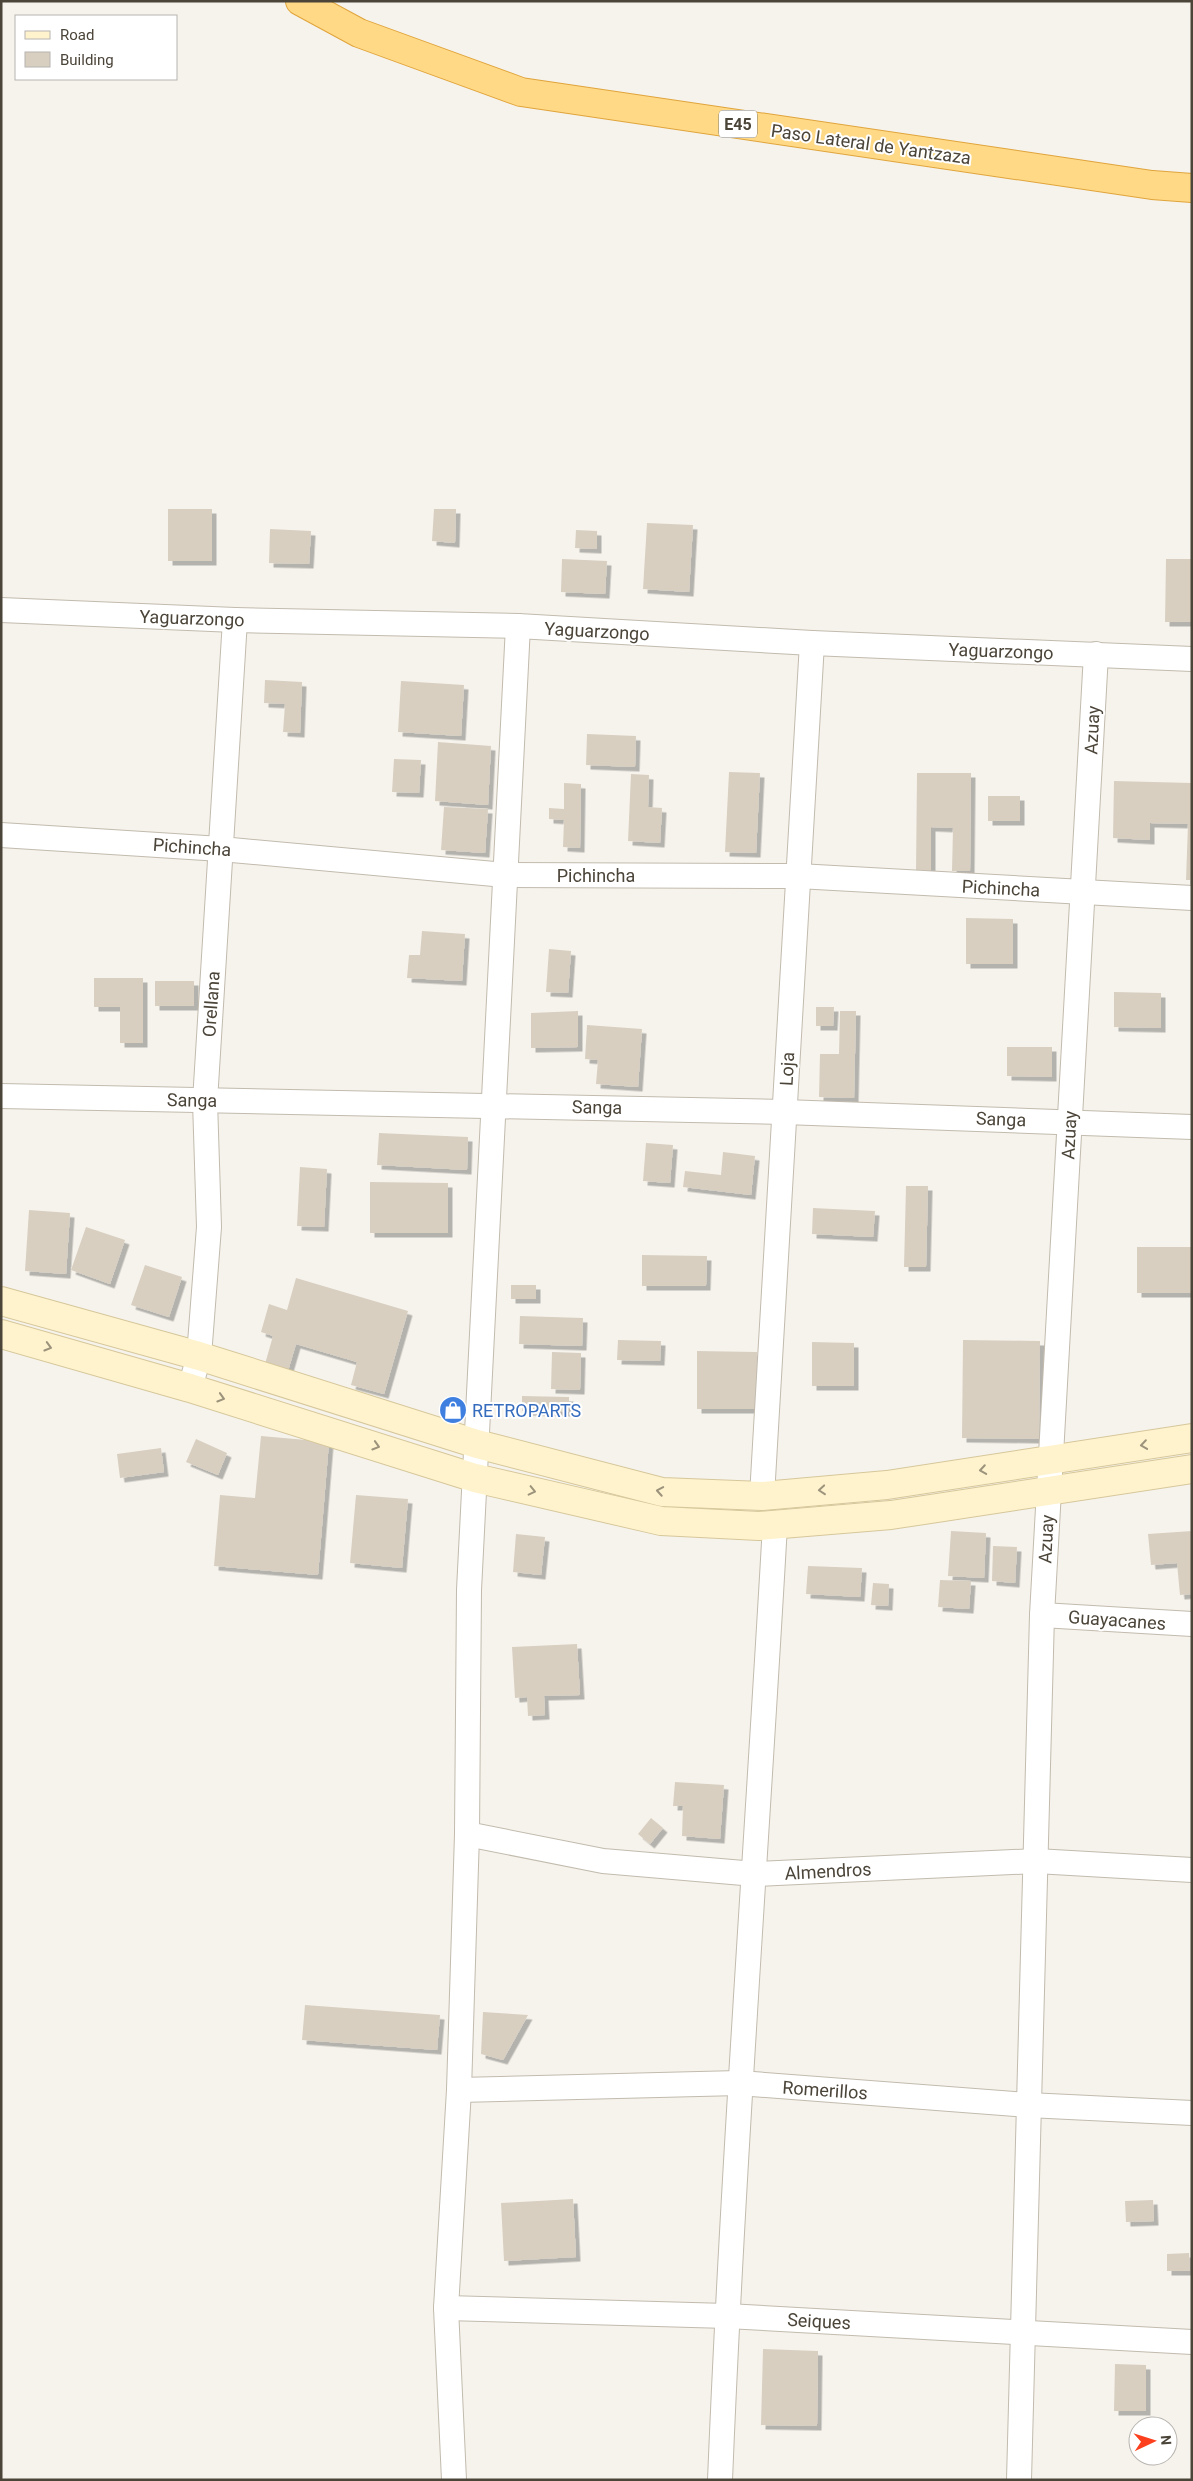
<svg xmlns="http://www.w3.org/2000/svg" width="1193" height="2481" font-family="Roboto,sans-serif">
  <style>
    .building { fill: #d8cfc1; filter: url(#shadow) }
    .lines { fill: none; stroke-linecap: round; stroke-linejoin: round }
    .minor-casing { stroke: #c2bbae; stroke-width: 26 }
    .secondary-casing { stroke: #d6c79b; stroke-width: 30 }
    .trunk-casing { stroke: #e0a43c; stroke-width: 30 }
    .minor { stroke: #fff; stroke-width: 24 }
    .secondary { stroke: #fff3cd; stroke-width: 28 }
    .trunk { stroke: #ffd985; stroke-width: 28 }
    .oneway { stroke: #9c937c }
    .labels { text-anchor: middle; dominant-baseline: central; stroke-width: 4; stroke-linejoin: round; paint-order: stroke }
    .shield { fill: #fff; stroke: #817c74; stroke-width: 1 }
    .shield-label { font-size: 16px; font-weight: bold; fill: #4b4439 }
    .street-label { font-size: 18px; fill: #4b4439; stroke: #fff }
    .shop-label { font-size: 18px; fill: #366cbe; stroke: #fff; text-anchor: start }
  </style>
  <defs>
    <filter id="shadow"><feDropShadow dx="4.5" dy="4.5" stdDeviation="0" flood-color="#0004"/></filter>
  </defs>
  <rect width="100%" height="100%" fill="#f6f3ec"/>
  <g class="building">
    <rect x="168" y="509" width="44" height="52"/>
    <path d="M434 509H456L455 543 432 541Z"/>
    <path d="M647 523 693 525 689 592 643 589Z"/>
    <path d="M270 529 311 531 309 564 269 563Z"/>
    <path d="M576 530 597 531V549L575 548Z"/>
    <path d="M562 559 607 561 605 594 561 592Z"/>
    <path d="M1166 559H1192V622H1165Z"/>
    <path d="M265 680 302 682 300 733 283 732 285 704 264 703Z"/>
    <path d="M401 681 464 685 461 736 398 732Z"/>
    <path d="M587 734 636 736 635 767 586 765Z"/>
    <path d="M438 742 491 746 488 805 435 801Z"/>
    <path d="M394 759 421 760 419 793 392 792Z"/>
    <path d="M729 772 760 773 756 853 725 852Z"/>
    <path d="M917 773H971L970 871H952L953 828 931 827V871H916Z"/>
    <path d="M631 774 649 775 648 807 662 808 660 843 628 841Z"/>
    <path d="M1114 781 1192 783V880H1186L1188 824 1150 823V840L1113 838Z"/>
    <path d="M564 783 581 784 580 848 563 847 564 820 549 819V808L564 809Z"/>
    <rect x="988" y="796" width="32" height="25"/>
    <path d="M444 807 488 809 485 853 441 850Z"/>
    <path d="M966 918 1013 919V964H966Z"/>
    <path d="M422 931 465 934 462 981 407 978 409 955H420Z"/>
    <path d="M549 949 571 951 568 993 546 992Z"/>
    <path d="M94 978H143V1043H120V1007H94Z"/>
    <rect x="155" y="981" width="39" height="25"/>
    <path d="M1114 992 1161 993V1028L1114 1027Z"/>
    <path d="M816 1007H834L833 1026H816Z"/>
    <path d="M578 1011V1047L531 1048V1013Z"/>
    <path d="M840 1011H856L854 1098 819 1097 820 1054H839Z"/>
    <path d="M587 1025 642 1029 638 1087 596 1084 598 1060 585 1059Z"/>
    <path d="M1007 1047H1052V1077L1007 1076Z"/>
    <path d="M379 1133 468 1137 467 1170 377 1165Z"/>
    <path d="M646 1143 673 1145 670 1183 643 1181Z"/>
    <path d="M723 1152 755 1156 751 1195 683 1187 685 1171 721 1175Z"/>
    <path d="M300 1167 327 1169 324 1227 297 1226Z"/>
    <path d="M370 1182 448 1183V1233H370Z"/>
    <path d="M906 1186H928L926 1267H904Z"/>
    <path d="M813 1208 875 1211 873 1237 812 1234Z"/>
    <path d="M29 1210 70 1213 66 1274 25 1271Z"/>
    <path d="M86 1227 125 1240 110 1284 71 1270Z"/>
    <rect x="1137" y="1247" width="55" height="46"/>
    <path d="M642 1255 707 1256 706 1286H642Z"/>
    <path d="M145 1265 182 1277 169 1317 131 1305Z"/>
    <path d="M296 1278 408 1311 384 1394 351 1385 357 1362 296 1344 288 1371 265 1364 273 1336 261 1332 269 1304 287 1310Z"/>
    <rect x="511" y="1285" width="25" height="14"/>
    <path d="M520 1316 583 1318 582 1346 519 1344Z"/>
    <path d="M618 1340 661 1341 660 1361 617 1360Z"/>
    <path d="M963 1340 1040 1341 1039 1439 962 1438Z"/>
    <path d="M812 1342 854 1343V1386H812Z"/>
    <path d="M697 1351 757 1352 756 1409H697Z"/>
    <path d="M552 1352 581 1353 580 1390 551 1389Z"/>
    <path d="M522 1396 569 1397V1412L522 1411Z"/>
    <path d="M261 1436 329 1442 318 1575 214 1566 220 1495 255 1498Z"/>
    <path d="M196 1439 227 1453 218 1475 186 1462Z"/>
    <path d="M161 1448 164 1472 120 1478 117 1454Z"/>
    <path d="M356 1495 408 1499 402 1568 350 1563Z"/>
    <path d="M951 1531 986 1533 984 1578 948 1576Z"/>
    <path d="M1192 1531V1594L1180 1595 1177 1563 1151 1565 1148 1534Z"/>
    <path d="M516 1534 545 1537 541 1575 513 1572Z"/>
    <path d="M993 1546 1017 1547 1015 1583 992 1581Z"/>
    <path d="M808 1566 862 1568 860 1597 806 1594Z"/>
    <path d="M940 1580 971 1581 969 1609 938 1607Z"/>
    <path d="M873 1583 889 1584 888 1606 871 1605Z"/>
    <path d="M577 1644 580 1695 544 1696 545 1715 528 1716 527 1697 515 1698 512 1647Z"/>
    <path d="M675 1782 724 1785 720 1839 682 1836 683 1806H673Z"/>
    <path d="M651 1818 663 1828 650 1844 638 1834Z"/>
    <path d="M305 2005 440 2015 437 2050 302 2040Z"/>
    <path d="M483 2012 528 2015 503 2060 481 2054Z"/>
    <path d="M573 2199 576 2257 504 2261 501 2203Z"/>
    <path d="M1153 2200 1154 2221 1126 2222 1125 2201Z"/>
    <path d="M1189 2253 1190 2271H1167V2254Z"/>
    <path d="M763 2349 818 2351 817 2426 761 2425Z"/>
    <path d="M1115 2364 1146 2365V2411H1114Z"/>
  </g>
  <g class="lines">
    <g class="minor-casing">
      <g id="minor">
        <path d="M1 610 235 620 518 626 812 643 1192 659"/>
        <path d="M1 835 221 849 505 875 798 876 1192 898"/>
        <path d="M1 1096 784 1112 1192 1127"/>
        <path d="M190 1388 199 1356 209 1227 205 1101 235 620"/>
        <path d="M762 1496 812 643"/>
        <path d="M1042 1615 1192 1624"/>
        <path d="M467 1834 603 1861 755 1874 1036 1861 1192 1870"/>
        <path d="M459 2090 739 2083 1028 2105 1192 2113"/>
        <path d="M446 2308 727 2316 1192 2342"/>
        <path d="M454 2480 446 2308 459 2090 467 1834 469 1590 518 626"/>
        <path d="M720 2480C733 2161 757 1843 775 1525"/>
        <path d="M1019 2480 1042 1615 1096 654"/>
      </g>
    </g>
    <g class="secondary-casing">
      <g id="secondary">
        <path d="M1 1301 199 1356 477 1444 662 1492 762 1496 887 1485 1192 1438"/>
        <path d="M1 1334 190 1388 475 1478 661 1521 759 1526 891 1515 1192 1469"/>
      </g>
    </g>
    <g class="trunk-casing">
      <path id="trunk" d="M300 1 359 33 521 92 1152 185 1192 188"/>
    </g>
    <use href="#minor" class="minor"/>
    <use href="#secondary" class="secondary"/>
    <use href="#trunk" class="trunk"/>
  </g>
  <defs><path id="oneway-chevron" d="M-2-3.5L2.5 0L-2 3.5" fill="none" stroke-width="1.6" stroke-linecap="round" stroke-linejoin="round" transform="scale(1.25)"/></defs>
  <g class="oneway">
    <use href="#oneway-chevron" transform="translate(48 1347) rotate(16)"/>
    <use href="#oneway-chevron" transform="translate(221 1398) rotate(17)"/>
    <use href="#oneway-chevron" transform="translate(1144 1445) rotate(172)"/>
    <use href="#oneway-chevron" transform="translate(376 1446) rotate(17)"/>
    <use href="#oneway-chevron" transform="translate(983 1470) rotate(171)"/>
    <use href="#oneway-chevron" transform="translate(822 1490) rotate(175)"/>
    <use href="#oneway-chevron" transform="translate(532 1491) rotate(13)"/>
    <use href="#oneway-chevron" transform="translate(660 1491) rotate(-170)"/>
  </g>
  <defs>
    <g id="shop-disc" transform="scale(1.4375)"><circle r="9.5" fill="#3f7fe0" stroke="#fff"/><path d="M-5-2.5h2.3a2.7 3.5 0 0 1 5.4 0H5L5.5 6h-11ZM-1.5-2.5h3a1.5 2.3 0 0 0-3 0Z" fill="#fff"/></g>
  </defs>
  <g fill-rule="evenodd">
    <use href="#shop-disc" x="453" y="1410"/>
  </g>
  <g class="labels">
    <rect class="shield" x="719" y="110.5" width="38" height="27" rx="4"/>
    <g class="shield-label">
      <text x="738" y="124">E45</text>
    </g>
    <g class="street-label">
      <text transform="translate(871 144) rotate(8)">Paso Lateral de Yantzaza</text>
      <text transform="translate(192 618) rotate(2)">Yaguarzongo</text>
      <text transform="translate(597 631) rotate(3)">Yaguarzongo</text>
      <text transform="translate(1001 651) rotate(2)">Yaguarzongo</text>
      <text transform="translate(1092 730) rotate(-87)">Azuay</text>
      <text transform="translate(192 847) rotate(4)">Pichincha</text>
      <text x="596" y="875">Pichincha</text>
      <text transform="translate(1001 888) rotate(3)">Pichincha</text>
      <text transform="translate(211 1004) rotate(-86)">Orellana</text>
      <text transform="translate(787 1069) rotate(-87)">Loja</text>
      <text transform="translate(192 1100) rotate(1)">Sanga</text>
      <text transform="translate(597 1107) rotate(1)">Sanga</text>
      <text transform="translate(1001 1119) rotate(2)">Sanga</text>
      <text transform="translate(1069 1135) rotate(-87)">Azuay</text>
      <text transform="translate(1046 1539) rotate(-87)">Azuay</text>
      <text transform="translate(1117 1620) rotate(4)">Guayacanes</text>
      <text transform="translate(828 1871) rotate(-3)">Almendros</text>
      <text transform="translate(825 2090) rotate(4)">Romerillos</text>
      <text transform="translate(819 2321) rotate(3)">Seiques</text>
    </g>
    <g class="shop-label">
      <text x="472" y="1410">RETROPARTS</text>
    </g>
  </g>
  <rect width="1193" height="2481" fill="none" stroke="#4b4439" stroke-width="5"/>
  <rect x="15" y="15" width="162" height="65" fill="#ffffff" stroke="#b7b4b0"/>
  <rect x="25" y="31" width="25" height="8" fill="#fff3cd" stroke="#b7b4b0"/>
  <text x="60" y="40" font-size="15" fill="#4b4439">Road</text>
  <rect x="25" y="52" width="25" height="15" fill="#d8cfc1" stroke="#b7b4b0"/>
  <text x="60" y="65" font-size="15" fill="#4b4439">Building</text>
  <g transform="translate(1153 2441) rotate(86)"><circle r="24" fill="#ffffff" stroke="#b7b4b0"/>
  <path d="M0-4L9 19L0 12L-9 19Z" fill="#fc3f1d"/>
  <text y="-8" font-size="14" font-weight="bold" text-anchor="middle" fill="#4b4439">N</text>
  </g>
</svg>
